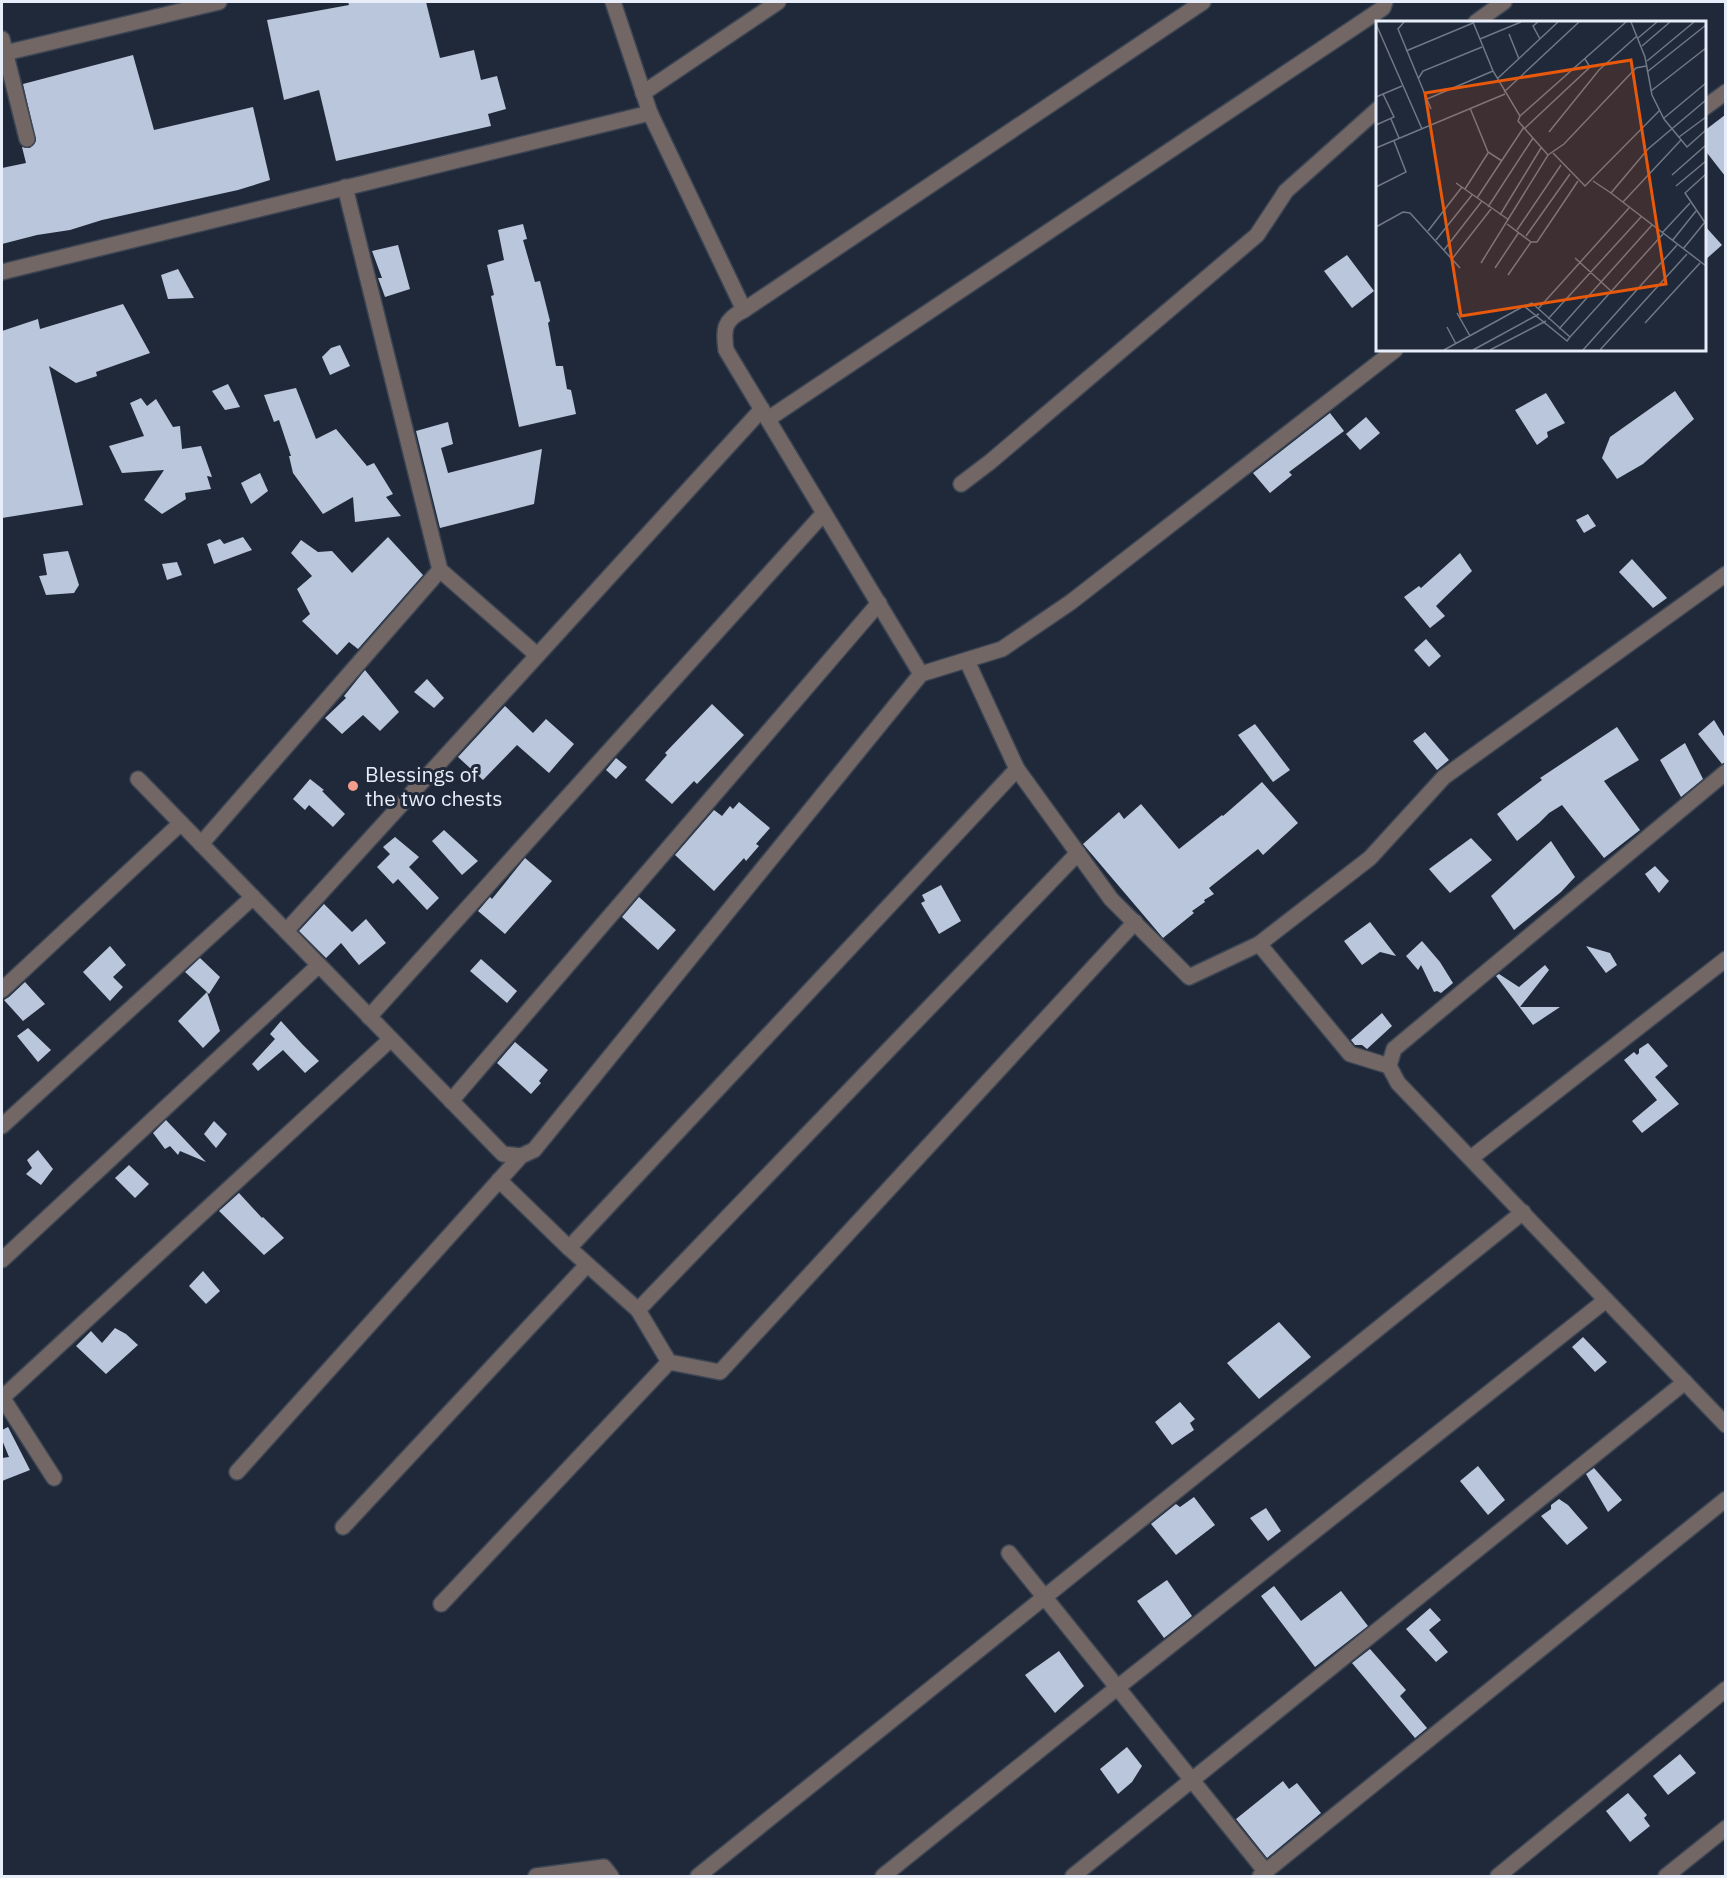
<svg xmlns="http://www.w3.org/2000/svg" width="1727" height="1878" font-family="'IBM Plex Sans',sans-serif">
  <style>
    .building { fill: #b9c6dc }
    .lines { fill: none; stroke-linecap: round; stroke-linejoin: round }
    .minor-casing { stroke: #3c4554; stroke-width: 18 }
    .minor { stroke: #736765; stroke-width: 15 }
    .poi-dot { fill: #f49d8c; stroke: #202939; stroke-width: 2 }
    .labels { text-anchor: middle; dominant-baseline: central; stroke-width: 6; stroke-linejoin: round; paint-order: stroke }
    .poi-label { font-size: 21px; fill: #e7eef9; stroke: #202939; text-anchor: start }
    .inset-road { fill: none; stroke: #707886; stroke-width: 1.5 }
    .view { fill: #e8590c; fill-opacity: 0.15; stroke: #e8590c; stroke-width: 3 }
    .inset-edge { fill: none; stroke: #e7eef9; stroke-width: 3 }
  </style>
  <rect width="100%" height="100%" fill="#202939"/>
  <g class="building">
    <path d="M348 2H426L440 58 474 50 481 80 497 76 506 109 488 114 491 126 336 161 319 90 284 100 267 20 349 5Z"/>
    <path d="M133 55 154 130 253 107 270 180 238 190 102 220 70 230 37 235 2 244V168L26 163 22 147 30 148 36 141 23 84Z"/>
    <path d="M1725 115V176L1704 149V131Z"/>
    <path d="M523 224 527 239 523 240 535 282 540 281 550 321 548 323 556 366H563L567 389 571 390 576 414 519 427 491 296 494 295 487 265 504 260 498 230Z"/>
    <path d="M1704 225 1722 245 1704 261Z"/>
    <path d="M398 245 410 289 385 297 378 278H382L372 251Z"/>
    <path d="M1347 255 1374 291 1352 308 1324 271Z"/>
    <path d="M178 269 194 298 168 299 161 275Z"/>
    <path d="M123 304 150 353 96 372 97 376 76 383 49 366 83 505 2 518V331L38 319 40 329Z"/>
    <path d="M340 345 350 366 330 375 322 357 331 348Z"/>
    <path d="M228 384 240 407 225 410 212 391Z"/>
    <path d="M296 388 316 439 336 429 367 466 374 463 393 494 386 497 401 516 355 522 353 497 323 514 293 473 289 456H291L279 420 274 422 264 395Z"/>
    <path d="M1675 391 1694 419 1643 464 1617 479 1602 458 1610 437Z"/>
    <path d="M1546 393 1565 423 1547 432 1548 437 1537 445 1515 410Z"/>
    <path d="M141 398 147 406 156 399 173 427 180 426 182 449 201 446 212 477 207 476 211 489 185 493 186 499 162 514 144 500 164 470 122 473 109 446 144 436 130 403Z"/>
    <path d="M1330 413 1344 431 1289 472 1292 475 1270 493 1253 473Z"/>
    <path d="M1366 417 1380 433 1360 450 1346 434Z"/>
    <path d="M448 422 453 444 441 448 448 473 542 449 534 504 440 528 416 431Z"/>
    <path d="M260 473 268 491 251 504 241 483Z"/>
    <path d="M1588 514 1596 526 1584 533 1576 520Z"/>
    <path d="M243 537 252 550 214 564 207 544 220 539 224 544Z"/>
    <path d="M388 537 423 575 358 649 349 642 337 655 302 621 310 614 297 589 312 576 291 553 301 540 318 552 332 551 352 573Z"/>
    <path d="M68 551 79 585 74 593 46 595 39 576 47 575 43 554Z"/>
    <path d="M1460 553 1472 571 1436 606 1445 616 1430 628 1404 597 1419 586 1421 588Z"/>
    <path d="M1632 559 1667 598 1653 608 1619 572Z"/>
    <path d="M177 562 182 575 167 580 162 564Z"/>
    <path d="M1426 639 1441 656 1429 667 1414 650Z"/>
    <path d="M365 670 399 712 380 731 363 715 342 734 325 718 346 698 344 696Z"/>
    <path d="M427 679 444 698 434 708 414 692Z"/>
    <path d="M712 704 744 735 697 784 694 781 672 804 645 780 667 755 665 753Z"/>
    <path d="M505 706 533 733 546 719 574 744 549 773 517 745 483 780 458 757Z"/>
    <path d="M1714 720 1725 738V762L1722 764 1698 734Z"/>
    <path d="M1255 724 1290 770 1273 782 1238 735Z"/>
    <path d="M1617 727 1639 760 1604 781 1640 830 1604 858 1562 805 1549 813 1539 823 1517 841 1497 814 1542 780 1540 778Z"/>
    <path d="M1425 732 1449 760 1437 770 1413 741Z"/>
    <path d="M1685 743 1703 779 1681 797 1660 760Z"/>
    <path d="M616 758 627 767 616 779 606 770Z"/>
    <path d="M310 779 324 790 322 791 345 814 333 827 309 805 305 810 293 799Z"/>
    <path d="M1262 782 1298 823 1263 855 1258 849 1209 888 1214 894 1204 900 1205 902 1192 911 1194 913 1163 938 1083 844 1119 812 1124 819 1141 804 1179 849 1222 815 1223 816Z"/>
    <path d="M739 802 770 828 756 844 759 846 746 861 744 858 714 891 675 855 714 810 722 816 730 806 733 809Z"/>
    <path d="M444 830 478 861 462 875 432 841Z"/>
    <path d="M395 837 419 857 409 867 439 898 427 910 398 879 393 884 377 867 390 854 383 847Z"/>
    <path d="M1471 838 1492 860 1450 893 1429 869Z"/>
    <path d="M1551 841 1575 877 1561 892 1514 930 1491 896Z"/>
    <path d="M525 858 552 881 505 934 478 911 490 897 492 899Z"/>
    <path d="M1655 866 1669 881 1659 893 1645 874Z"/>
    <path d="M941 885 961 921 939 934 921 903 925 901 922 895Z"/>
    <path d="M639 897 676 930 658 950 622 917Z"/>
    <path d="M324 904 352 932 366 919 386 943 359 965 341 943 326 958 299 931Z"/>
    <path d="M1370 922 1396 956 1380 952 1362 965 1344 941Z"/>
    <path d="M1422 941 1440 962 1453 983 1441 993 1437 991 1434 992 1421 965 1418 970 1406 956Z"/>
    <path d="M110 946 126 965 113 977 123 987 110 1001 83 972Z"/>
    <path d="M1586 946 1610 953 1617 965 1606 973Z"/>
    <path d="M200 958 220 977 209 994 207 992 220 1031 203 1048 178 1021 207 992 185 972Z"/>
    <path d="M481 959 517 991 507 1003 470 971Z"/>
    <path d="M1545 965 1549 970 1520 1007H1560L1533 1025 1496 976 1499 974 1519 987Z"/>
    <path d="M25 982 45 1004 23 1021 4 1000 9 997Z"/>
    <path d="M1382 1013 1392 1026 1367 1049 1362 1045H1355L1351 1040Z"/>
    <path d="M281 1021 302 1044 319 1061 305 1073 283 1050 258 1071 252 1064 275 1039 270 1034Z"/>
    <path d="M28 1028 51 1050 38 1062 17 1036Z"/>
    <path d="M515 1042 548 1070 539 1081 541 1083 531 1094 497 1063Z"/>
    <path d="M1648 1043 1668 1066 1655 1077 1679 1104 1642 1133 1632 1121 1657 1100 1624 1060 1634 1052 1637 1055 1639 1053V1049Z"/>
    <path d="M166 1120 206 1162 180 1151 178 1155 170 1146 165 1149 153 1133Z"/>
    <path d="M214 1121 227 1134 216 1148 204 1134Z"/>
    <path d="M38 1150 53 1169 41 1185 26 1174 32 1168 27 1160Z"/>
    <path d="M129 1165 149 1184 135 1198 115 1178Z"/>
    <path d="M239 1193 262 1218 263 1217 284 1238 264 1255 219 1211Z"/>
    <path d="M203 1271 220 1291 206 1304 189 1286Z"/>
    <path d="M1279 1322 1311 1357 1259 1399 1227 1363Z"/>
    <path d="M115 1328 126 1334 138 1345 106 1374 76 1346 91 1331 102 1343Z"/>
    <path d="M1583 1337 1607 1362 1595 1372 1572 1347Z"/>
    <path d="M1180 1402 1195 1419 1190 1423 1194 1430 1172 1445 1155 1422Z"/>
    <path d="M8 1427 30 1470 2 1481V1458L9 1457 2 1440V1430Z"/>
    <path d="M1478 1466 1505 1500 1488 1515 1460 1481Z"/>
    <path d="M1594 1468 1622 1500 1608 1512 1586 1474Z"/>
    <path d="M1194 1497 1215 1525 1176 1555 1151 1524 1176 1504 1180 1507Z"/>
    <path d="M1559 1499 1568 1505 1588 1528 1567 1545 1541 1516 1551 1509V1505Z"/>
    <path d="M1266 1508 1281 1531 1268 1541 1250 1518Z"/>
    <path d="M1167 1580 1192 1616 1164 1638 1137 1601Z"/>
    <path d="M1274 1586 1301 1621 1341 1591 1368 1626 1315 1667 1261 1596Z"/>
    <path d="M1430 1608 1441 1620 1429 1630 1448 1652 1436 1662 1406 1629Z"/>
    <path d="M1370 1649 1406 1690 1400 1696 1427 1728 1415 1738 1352 1663Z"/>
    <path d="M1059 1651 1084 1686 1055 1713 1025 1675Z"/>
    <path d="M1127 1747 1142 1766 1132 1782 1118 1794 1100 1769Z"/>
    <path d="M1680 1754 1696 1773 1668 1795 1653 1776Z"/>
    <path d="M1283 1781 1289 1789 1297 1783 1321 1813 1267 1858 1236 1819Z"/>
    <path d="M1628 1793 1647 1815 1644 1818 1650 1826 1630 1842 1606 1811Z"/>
  </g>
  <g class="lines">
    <g class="minor-casing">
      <g id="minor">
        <path d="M613 2 650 113 744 310"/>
        <path d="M1476 22 1504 2"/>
        <path d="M2 39 27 139"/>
        <path d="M5 53 219 2"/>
        <path d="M643 93 778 2"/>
        <path d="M1704 108 1726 92"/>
        <path d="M345 187 440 570 537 655"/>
        <path d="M2 272 650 113"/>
        <path d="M768 419 1383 8 1385 2"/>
        <path d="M961 484 990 462 1257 235 1286 191 1378 109"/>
        <path d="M967 661 1017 769 1111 899 1189 977 1259 944 1370 858 1444 777 1726 574"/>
        <path d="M921 674 726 350C723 329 724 320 744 310L1203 2"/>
        <path d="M1726 772 1394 1049 1389 1066 1398 1083 1726 1425"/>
        <path d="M138 779 503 1154 521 1156"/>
        <path d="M201 844 440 570"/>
        <path d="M286 931 762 409"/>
        <path d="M1259 944 1350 1054 1389 1066"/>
        <path d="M2 990 181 823"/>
        <path d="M369 1017 824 513"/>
        <path d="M451 1101 879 603"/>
        <path d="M2 1126 253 897"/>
        <path d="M1471 1158 1726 959"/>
        <path d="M499 1180 569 1248 638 1310 669 1362 720 1372 1135 922"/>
        <path d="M569 1248 1017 769"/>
        <path d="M2 1260 319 965"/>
        <path d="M638 1310 1078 853"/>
        <path d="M2 1397 54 1478"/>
        <path d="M2 1398 391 1039"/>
        <path d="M237 1472 521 1156 534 1150 921 674 1002 649 1071 602 1395 350"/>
        <path d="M343 1527 587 1265"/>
        <path d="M1009 1553 1266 1872"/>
        <path d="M441 1604 669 1362"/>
        <path d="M536 1876 604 1867 611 1876"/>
        <path d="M698 1876 1523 1212"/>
        <path d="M883 1876 1118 1687 1606 1300"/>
        <path d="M1073 1876 1685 1382"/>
        <path d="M1260 1876 1726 1499"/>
        <path d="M1498 1876 1726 1689"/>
        <path d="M1666 1876 1726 1828"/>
      </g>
    </g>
    <use href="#minor" class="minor"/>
  </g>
  <circle class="poi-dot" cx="353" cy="786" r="6"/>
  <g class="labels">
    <g class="poi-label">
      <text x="365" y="774">Blessings of<tspan x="365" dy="24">the two chests</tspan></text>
    </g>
  </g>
  <g transform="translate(1376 21)">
    <rect width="330" height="330" fill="#202939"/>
    <path class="inset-road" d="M28 1 22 8 55 88M97 1 117 50 144 95 142 100 172 134M162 1 157 5 164 18M255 1 269 36 276 74 288 98 311 126 330 109M0 3 46 108M133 13 143 38M262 17 281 1M104 18 145 1M266 25 294 1M30 30 97 2M271 40 318 1M271 51 330 4M42 58 47 50 106 26M121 58 182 1M275 70 330 27M128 71 203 1M0 76 26 65M51 78 117 50M330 79 272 128 235 172 330 245M94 87 112 131 126 140M144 95 250 1M288 97 330 62M15 98 23 117M0 104 18 96 7 73M149 107 214 46 209 38M173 111 223 49 261 15M303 116 330 96M0 127 129 73M177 132 209 165 284 89M330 153 309 172 330 203M296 154 330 124M217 160 235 172M80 162 133 199M300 165 330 140M0 166 30 151 18 120M89 168 112 132M101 177 148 106M247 181 305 119M112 186 157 117M124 194 165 127M131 203 155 221M0 206 27 191 34 192 84 247M141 209 185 144M52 210 86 166M286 212 314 182M150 215 194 153M60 219 96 174M296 220 320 190M307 228 329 201M68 229 106 180M199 237 235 270M76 238 115 188M105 242 172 134 188 123 260 47 270 45M119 247 143 211M132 254 155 221H161L202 160M148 285 156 282 194 316 287 213M162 288 253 187M81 292 94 315M172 298 265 196M269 302 324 242M71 306 80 323M183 308 276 204M68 329 148 285 191 320 194 316M97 329 163 293M114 329 170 300M207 329 301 224M224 329 311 233"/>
    <path class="view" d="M255 39 290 263 85 295 49 72Z"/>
    <rect width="330" height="330" class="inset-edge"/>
  </g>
  <rect width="1727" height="1878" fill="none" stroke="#e7eef9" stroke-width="6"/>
</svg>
